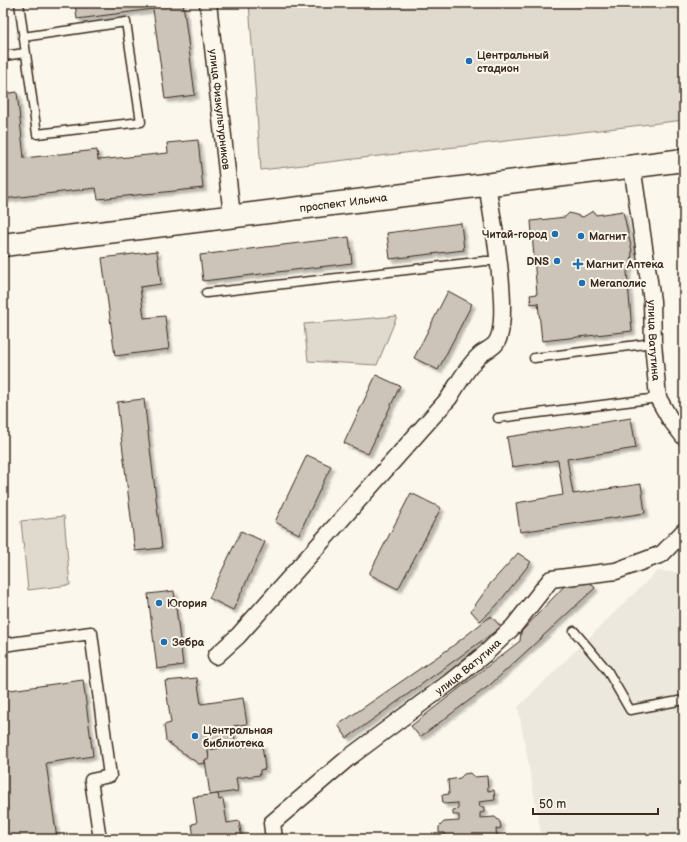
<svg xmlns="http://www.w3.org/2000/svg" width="687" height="842" font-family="'Balsamiq Sans',sans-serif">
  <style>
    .built { fill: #ede8dd }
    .green { fill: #dfd9ce; stroke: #8d8276 }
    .building { fill: #ccc4b9; stroke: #3b2a1e; filter: url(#shadow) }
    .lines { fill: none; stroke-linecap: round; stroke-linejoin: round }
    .service-casing { stroke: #3b2a1e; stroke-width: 11 }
    .pedestrian-casing { stroke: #3b2a1e; stroke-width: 15 }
    .minor-casing { stroke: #3b2a1e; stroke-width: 19 }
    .secondary-casing { stroke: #3b2a1e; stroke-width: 25 }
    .service { stroke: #fbf7ec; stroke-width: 8 }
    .pedestrian { stroke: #fbf7ec; stroke-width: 12 }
    .minor { stroke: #fbf7ec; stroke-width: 16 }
    .secondary { stroke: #fbf7ec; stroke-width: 22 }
    .poi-dot { fill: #1f6fb2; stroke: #fbf7ec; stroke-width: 1.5 }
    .labels { text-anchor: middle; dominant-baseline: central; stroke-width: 4; stroke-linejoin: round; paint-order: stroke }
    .poi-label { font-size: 11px; font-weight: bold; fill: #3b2a1e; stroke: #fbf7ec; text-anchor: start }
    .street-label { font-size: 11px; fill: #3b2a1e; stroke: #fbf7ec }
  </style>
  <defs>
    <filter id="shadow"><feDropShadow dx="3.5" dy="3.5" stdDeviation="1" flood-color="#0004"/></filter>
  </defs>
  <rect width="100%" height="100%" fill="#fbf7ec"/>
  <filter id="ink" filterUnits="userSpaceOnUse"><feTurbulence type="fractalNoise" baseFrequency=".025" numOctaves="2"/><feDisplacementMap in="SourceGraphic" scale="8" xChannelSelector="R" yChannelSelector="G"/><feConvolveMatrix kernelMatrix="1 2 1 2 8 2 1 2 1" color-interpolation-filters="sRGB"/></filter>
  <g filter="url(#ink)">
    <path class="built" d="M657 571 684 573V839H542L518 707Z"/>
    <g class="green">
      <path d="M249 3H684V120L261 170Z"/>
      <path d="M397 316 377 365 308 361 304 324Z"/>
      <path d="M64 516 70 585 28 590 21 521Z"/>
    </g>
    <g class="building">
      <path d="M75 3H183L195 95 165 99 153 9 77 19Z"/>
      <path d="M17 92 24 158 97 150 98 160 168 153 167 143 198 140 203 188 98 199 96 188 3 199V94Z"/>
      <path d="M593 211 596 215 623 211 632 251 631 265 627 272 632 331 542 341 538 303 531 304 530 295 537 294 531 221 565 217 569 213 583 217Z"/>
      <path d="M461 223 464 250 390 259 387 233Z"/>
      <path d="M349 237 352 263 203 281 200 255Z"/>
      <path d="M157 251 161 284 140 287 144 318 165 316 169 349 115 356 102 258Z"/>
      <path d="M448 291 472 304 438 370 414 358Z"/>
      <path d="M684 312V347L679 313Z"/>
      <path d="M376 375 400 386 368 454 344 443Z"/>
      <path d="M144 399 162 548 135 551 117 402Z"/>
      <path d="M631 418 636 448 567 459 573 494 641 484 645 513 520 532 516 503 563 495 558 460 512 467 507 437Z"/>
      <path d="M307 455 331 466 299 534 275 522Z"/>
      <path d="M411 493 441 508 398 589 369 574Z"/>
      <path d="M241 531 265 542 233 610 209 598Z"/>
      <path d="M518 553 531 562 497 605 480 621 471 611 490 584Z"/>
      <path d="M587 579 595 588 490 685 420 737 411 726 520 641 521 632 568 582 575 585Z"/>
      <path d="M174 591 183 665 157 669 148 594Z"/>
      <path d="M491 616 501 627 347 738 338 725 450 648Z"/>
      <path d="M197 678 201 704 243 698 247 724 233 726 235 743 220 745V748L208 750 209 760H205V763L199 764 166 741 164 725 171 723 165 681Z"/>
      <path d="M83 680 93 756 46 763 57 839H3V691Z"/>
      <path d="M235 743 236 748 262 744 265 769 260 770V775L236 778 238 791 210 795 205 760H209L208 750 220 748V745Z"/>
      <path d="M470 773 474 777 487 776 488 791 494 790 495 800 479 802 480 807H484V812L480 813V818L495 817 500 822 501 828 496 829 497 839H445V833H439V827L444 822 459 821V815H453V810L458 809V803L443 804 442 795 449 794 448 780 460 778 464 774Z"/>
      <path d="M218 794 219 800 223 799 227 823 239 821 242 839H194L192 824 197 823 193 797Z"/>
    </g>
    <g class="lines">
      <g class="service-casing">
        <g id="service">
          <path d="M19 3 37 134 141 122 126 22 23 37"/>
          <path d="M3 56 25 53"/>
          <path d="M206 293 485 261H498"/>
          <path d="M534 358 653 343"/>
          <path d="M498 418 658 398"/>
          <path d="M574 631 607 670 630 710 684 700"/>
        </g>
      </g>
      <g class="pedestrian-casing">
        <path id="pedestrian" d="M3 645 91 633 110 776 91 780 100 839"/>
      </g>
      <g class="minor-casing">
        <g id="minor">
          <path id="s1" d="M208 3 232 216"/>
          <path id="s2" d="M632 166 652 301 653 343 658 398 670 419 684 437"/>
          <path d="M216 656 238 636 449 398C458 384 467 367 479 356 483 351 492 349 496 343 512 321 492 215 487 185"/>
          <path id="s3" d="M274 839 272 823 347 759 450 682 486 653 514 626 551 579 616 571 662 554 684 531"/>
        </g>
      </g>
      <g class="secondary-casing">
        <g id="secondary">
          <path id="s4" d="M3 245 684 160"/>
        </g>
      </g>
      <use href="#service" class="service"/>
      <use href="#pedestrian" class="pedestrian"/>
      <use href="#minor" class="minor"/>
      <use href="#secondary" class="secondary"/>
    </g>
  </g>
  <g class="poi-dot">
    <circle cx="469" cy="61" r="4"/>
    <circle cx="555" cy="234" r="4"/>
    <circle cx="581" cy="236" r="4"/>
    <circle cx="557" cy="261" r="4"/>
    <path d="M576 258h4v4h4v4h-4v4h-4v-4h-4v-4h4z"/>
    <circle cx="582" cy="283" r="4"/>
    <circle cx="159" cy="603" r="4"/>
    <circle cx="164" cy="642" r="4"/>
    <circle cx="195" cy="736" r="4"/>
  </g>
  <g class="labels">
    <g class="poi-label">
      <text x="477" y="55">Центральный<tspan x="477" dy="13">стадион</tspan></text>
      <text x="547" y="234" text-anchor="end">Читай-город</text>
      <text x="589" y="236">Магнит</text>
      <text x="549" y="261" text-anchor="end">DNS</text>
      <text x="586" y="264">Магнит Аптека</text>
      <text x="590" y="283">Мегаполис</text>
      <text x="167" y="603">Югория</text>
      <text x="172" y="642">Зебра</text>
      <text x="203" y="730">Центральная<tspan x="203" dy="13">библиотека</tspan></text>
    </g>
    <g class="street-label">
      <text stroke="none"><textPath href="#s1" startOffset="107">улица Физкультурников</textPath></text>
      <text stroke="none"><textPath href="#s4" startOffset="343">проспект Ильича</textPath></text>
      <text stroke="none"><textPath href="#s2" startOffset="176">улица Ватутина</textPath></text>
      <text stroke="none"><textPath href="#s3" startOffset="267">улица Ватутина</textPath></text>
    </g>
  </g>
  <rect width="687" height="842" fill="none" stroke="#fbf7ec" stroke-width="16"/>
  <rect x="8" y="8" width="671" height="826" fill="none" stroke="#3b2a1e" stroke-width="1.5" filter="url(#ink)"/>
  <path d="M533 808v6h125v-6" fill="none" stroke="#3b2a1e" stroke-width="2"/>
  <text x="539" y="808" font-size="12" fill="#3b2a1e" stroke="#fbf7ec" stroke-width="3" paint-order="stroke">50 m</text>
</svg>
